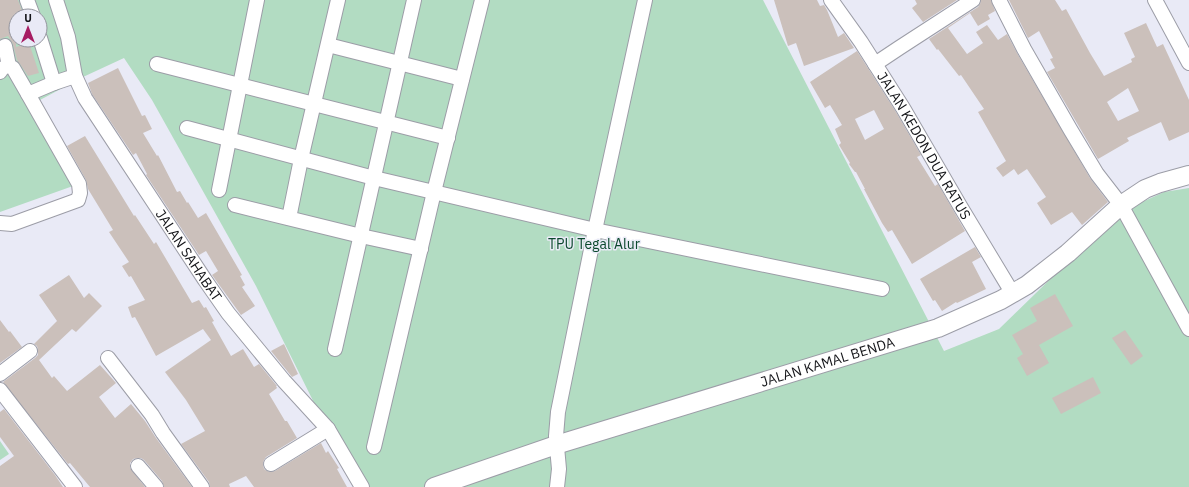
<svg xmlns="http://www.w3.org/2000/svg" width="1189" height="487" font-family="'IBM Plex Sans',sans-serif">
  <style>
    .green { fill: #b2dcc2; fill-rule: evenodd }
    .building { fill: #cbc0bb; fill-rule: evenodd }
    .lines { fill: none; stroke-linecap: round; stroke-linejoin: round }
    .minor-casing { stroke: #9c9da7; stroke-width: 16 }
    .major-casing { stroke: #9c9da7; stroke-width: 20 }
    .minor { stroke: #fff; stroke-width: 14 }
    .major { stroke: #fff; stroke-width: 18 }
    .labels { text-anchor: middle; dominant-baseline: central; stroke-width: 3; stroke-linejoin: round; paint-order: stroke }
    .street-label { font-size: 14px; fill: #141519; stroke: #e9eaf6 }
    .park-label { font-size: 14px; fill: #0b482d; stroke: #e9eaf6 }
  </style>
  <rect width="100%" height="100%" fill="#e9eaf6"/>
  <g class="green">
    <path d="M0 0H763L944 351 999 329 1077 253 1127 209 1164 192 1189 188V487H361L335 445 256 286 152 100 124 58 83 77 40 100 73 186 0 212ZM16 16H40V40H16Z"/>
    <path d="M0 441 9 454 0 460Z"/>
  </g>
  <g class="building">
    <path d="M0 0H18L24 16H16V47L29 43 39 73 28 76 20 64 17 60 13 44 8 36 0 39Z"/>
    <path d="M774 0H817L820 6 824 5 827 10 838 37 844 33 854 48 804 66 796 43 788 46Z"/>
    <path d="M915 0H957L923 22 912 8 917 4Z"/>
    <path d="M981 0H991L995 11 988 15 990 19 978 26 970 13 948 28 967 54 983 43 976 32 987 25 998 40 1007 34 1017 53 1090 178 1108 202 1082 225 1072 212 1051 225 1037 203 1046 197 1027 169 1018 175 1014 169 1003 177 996 168 1006 161 978 112 984 109 961 75 959 76 938 49 937 50 929 39 978 7 980 4Z"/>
    <path d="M1009 0H1055L1062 11 1066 9 1090 53 1104 76 1132 62 1131 59 1135 57 1124 33 1146 23 1157 47 1163 44 1189 100V132L1169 141 1161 122 1127 138 1129 141 1098 159 1047 72 1055 68 1050 59 1053 58 1039 31 1028 38ZM1128 88 1139 111 1118 121 1107 102Z"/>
    <path d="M857 51 896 112 921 155 917 157 935 186 938 184 965 231 912 264 892 230 888 232 882 223 864 189H865L856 172H855L849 164 850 163 839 145 841 143 835 129 842 125 830 105 825 108 810 82ZM874 110 884 129 865 140 855 119Z"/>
    <path d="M118 68 142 116 145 115 152 129 143 133 157 156 158 155 177 192 180 191 187 203 188 202 198 218 206 213 242 275 240 276 245 285 242 287 255 306 241 315 212 275 218 271 206 251 199 255 146 175 147 174 136 153 133 155 92 94 88 83Z"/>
    <path d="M85 136 134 216 135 215 154 244 156 242 192 303 199 300 204 308 206 307 214 321 212 322 231 356 243 349 254 367 259 364 277 386H276L277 388 269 394 285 421H287L297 438 266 457 264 460 263 464 264 469 267 471 271 472 275 471 321 443 326 453 328 451 339 468 337 469 347 487H254L246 476 229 484 230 487H210L209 482 181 444 205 431 186 400 165 372 211 340 203 329 156 356 135 317 132 318 128 307 145 300 131 276 129 277 122 266 129 262 109 232 113 230 88 189 86 180 67 146Z"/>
    <path d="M975 247 981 257 972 262 986 289 957 303 956 302 942 311 935 300 933 301 920 279Z"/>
    <path d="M69 275 84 298 89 293 102 306 76 332 72 329 39 360 52 378 54 376 67 391 100 365 116 383 99 397 115 418 131 404 145 421 156 438 192 487H164L162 481 144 460 141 458H137L133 459 130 463V468L145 487H90L70 463 68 464 3 382 35 358 38 355V350L37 346 34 344 57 321 39 295Z"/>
    <path d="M1055 294 1073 326 1039 345 1049 363 1027 376 1017 358 1023 354 1012 335 1037 321 1030 308Z"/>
    <path d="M0 320 9 332 10 331 22 347 0 363Z"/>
    <path d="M1125 330 1143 356 1131 365 1112 338Z"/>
    <path d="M284 344 298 374 292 377 271 351Z"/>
    <path d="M1093 377 1101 393 1061 414 1052 398Z"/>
    <path d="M4 409 55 475 63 487H0V466L14 456 0 437V412Z"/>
  </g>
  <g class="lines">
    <g class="minor-casing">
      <g id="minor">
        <path d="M27 0 33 16"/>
        <path id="s1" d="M56 0 68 37 75 76 85 98 205 280 228 313 284 381 328 429 362 487"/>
        <path id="s2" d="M831 0 861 42 903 108 960 206 1013 294"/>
        <path d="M999 0 1024 49 1070 129 1097 174 1121 205 1189 329"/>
        <path d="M1155 0 1189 63"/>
        <path d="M40 38 54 83"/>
        <path d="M328 45 462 79"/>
        <path d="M5 46 9 66"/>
        <path d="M157 64 448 138"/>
        <path d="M875 64 899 48 973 0"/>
        <path d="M0 72C3 67 7 65 13 68L28 94"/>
        <path d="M187 128 374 178 595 230 882 289"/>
        <path d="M219 190 257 0"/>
        <path d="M235 205 361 236 421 249"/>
        <path d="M289 218 301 159 338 0"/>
        <path d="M0 223 12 224 78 200 80 193 79 184 28 94 54 83 75 76"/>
        <path d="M335 349 414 0"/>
        <path d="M108 358 152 415 163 433 202 487"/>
        <path d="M0 374 30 351"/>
        <path d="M0 390 75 487"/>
        <path d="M374 447 434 192 482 0"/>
        <path d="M271 464 328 429"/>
        <path d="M138 466 156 487"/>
        <path d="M557 487 559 469 556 436 558 412 595 230 645 0"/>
      </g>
    </g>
    <g class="major-casing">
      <g id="major">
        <path id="s3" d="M434 487 556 445 938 328 1001 300 1027 285 1068 253 1121 205 1145 189 1160 183 1189 175"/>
      </g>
    </g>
    <use href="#minor" class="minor"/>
    <use href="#major" class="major"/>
  </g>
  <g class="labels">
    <g class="street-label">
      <text stroke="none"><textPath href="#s2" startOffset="173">JALAN KEDON DUA RATUS</textPath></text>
      <text stroke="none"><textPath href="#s1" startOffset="291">JALAN SAHABAT</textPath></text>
      <text stroke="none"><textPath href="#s3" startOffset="413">JALAN KAMAL BENDA</textPath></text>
    </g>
    <g class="park-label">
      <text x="594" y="244">TPU Tegal Alur</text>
    </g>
  </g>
  <g transform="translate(28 28)"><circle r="19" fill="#e9eaf6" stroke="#94959e"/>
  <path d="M0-3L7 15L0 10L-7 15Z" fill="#a61c62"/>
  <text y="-6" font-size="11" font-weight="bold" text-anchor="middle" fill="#141519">U</text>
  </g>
</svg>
